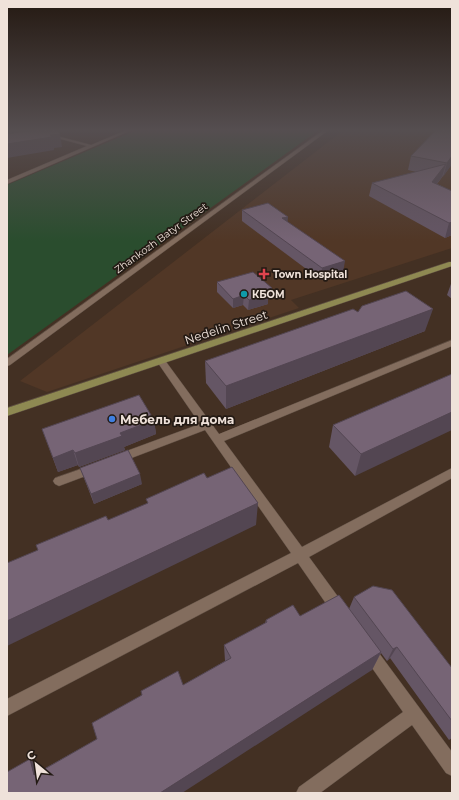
<svg xmlns="http://www.w3.org/2000/svg" width="459" height="800" font-family="Montserrat,sans-serif">
  <style>
    .built { fill: #513726 }
    .green { fill: #2a4d2e }
    .lines { fill: none; stroke-linecap: round; stroke-linejoin: round }
    .street-casing { stroke: #5c4c41; stroke-width: 1 }
    .secondary-casing { stroke: #5c4c41; stroke-width: 1 }
    .street { fill: #836d5e; fill-rule: evenodd }
    .secondary { fill: #8e8952; fill-rule: evenodd }
    .wall { fill: #655665 }
    .shaded-wall { fill: #534652 }
    .building { fill: #766475; stroke: #534652 }
    .health-dot { fill: #e0444e; stroke: #231a14; stroke-width: 1.5 }
    .culture-dot { fill: #0f9aa8; stroke: #231a14; stroke-width: 1.5 }
    .shop-dot { fill: #3f7fe0; stroke: #231a14; stroke-width: 1.5 }
    .labels { text-anchor: middle; dominant-baseline: central; stroke-width: 3.5; stroke-linejoin: round; paint-order: stroke }
    .far-street-label { font-size: 10px; fill: #efe2da; stroke: #231a14 }
    .far-poi-label { font-size: 10px; font-weight: bold; fill: #efe2da; stroke: #231a14; text-anchor: start }
    .street-label { font-size: 12px; fill: #efe2da; stroke: #231a14 }
    .poi-label { font-size: 12px; font-weight: bold; fill: #efe2da; stroke: #231a14; text-anchor: start }
  </style>
  <rect width="100%" height="100%" fill="#433023"/>
  <path class="built" d="M345 129H452V248L291 300 299 308 47 392 20 381Z"/>
  <path class="green" d="M139 129H320L7 355V185Z"/>
  <g class="lines">
    <g class="street-casing">
      <g id="street">
        <path d="M129 129H134L7 184V180L87 146 57 138 48 139 46 137 57 136 91 145Z"/>
        <path d="M325 129H330L10 365 7 366V359Z"/>
        <path d="M452 340V346L224 441 302 547 452 468V478L309 557 344 605 346 610 344 615 339 617 334 615 298 563 7 716V699L291 553 205 430 121 462 117 463 113 462 111 459 113 456 200 424 158 363 156 361 158 359H164L219 434Z"/>
        <path d="M95 464 99 465 101 468 99 471 59 486 55 484 53 481 55 478Z"/>
        <path d="M368 643 373 645 452 752V776L446 773 412 725 320 793H296L299 787 403 712 363 655 361 650 363 645Z"/>
      </g>
    </g>
    <g class="secondary-casing">
      <path id="secondary" d="M449 262H452V266L7 416V408Z"/>
    </g>
    <use href="#street" class="street"/>
    <use href="#secondary" class="secondary"/>
  </g>
  <g class="wall">
    <path d="M411 156 452 164 437 184 452 191V235L445 238 369 196 372 183 417 172 408 170Z"/>
    <path d="M242 210 287 222 343 273 321 280 242 221Z"/>
    <path d="M452 281V299L447 295Z"/>
    <path d="M217 282 271 297 268 298V304L248 310 243 305 233 308 217 292Z"/>
    <path d="M358 312 425 331 226 409 206 383 205 361Z"/>
    <path d="M452 374 355 476 329 447 333 425Z"/>
    <path d="M154 420 156 434 124 447 125 450 79 467 78 465 58 472 42 429Z"/>
    <path d="M80 468 142 484 94 504 84 478Z"/>
    <path d="M354 597 452 668V738L449 740 390 658 387 661 381 653 372 670 42 770 97 739 183 685 225 661 224 645 265 623 266 620 300 616 349 609Z"/>
  </g>
  <g class="shaded-wall">
    <path d="M7 129H78L51 133 60 134 62 147 54 148V150L7 158Z"/>
    <path d="M452 156V164L443 177 447 163Z"/>
    <path d="M446 164 442 177 428 195 432 182Z"/>
    <path d="M288 217 287 228 282 218Z"/>
    <path d="M452 222V235L445 238 449 223Z"/>
    <path d="M345 261 343 273 321 280 322 268Z"/>
    <path d="M272 288 271 297 268 298V304L248 310 249 300 264 290Z"/>
    <path d="M244 295 243 305 233 308V299Z"/>
    <path d="M433 309 425 331 226 409V386Z"/>
    <path d="M452 412V430L355 476 361 454Z"/>
    <path d="M154 420 156 434 124 447 125 450 79 467 75 453 120 433Z"/>
    <path d="M73 450 78 465 58 472 53 458Z"/>
    <path d="M140 474 142 484 94 504 91 494Z"/>
    <path d="M258 503 256 525 7 646V621Z"/>
    <path d="M397 647 390 658 387 661 393 649Z"/>
    <path d="M381 652 372 670 182 793H160Z"/>
    <path d="M30 759 44 772 34 775Z"/>
  </g>
  <g class="building">
    <path d="M41 129H55L60 134 50 135 52 137 7 144V134Z"/>
    <path d="M437 129H452V156L447 163 411 156Z"/>
    <path d="M446 164 432 182 452 191V222L449 223 372 183Z"/>
    <path d="M268 203 288 217 282 218 345 261 322 268 242 210Z"/>
    <path d="M253 272 272 288 264 290 269 294 249 300 244 295 233 299 217 282Z"/>
    <path d="M406 291 433 309 226 386 205 361 353 309 358 312 362 306Z"/>
    <path d="M452 374V412L361 454 333 425Z"/>
    <path d="M139 395 154 420 120 433 122 436 75 453 73 450 53 458 42 429Z"/>
    <path d="M128 450 140 474 91 494 80 468Z"/>
    <path d="M232 467 258 503 7 621V563L38 550 36 545 106 516 108 520 148 503 146 499 204 473 207 478Z"/>
    <path d="M373 586 392 590 452 668V721L397 647 393 649 354 597Z"/>
    <path d="M339 595 381 652 160 793H7V772L30 759 34 775 97 739 92 723 142 695 141 691 178 671 183 685 231 658 224 645 267 622 266 620 293 605 300 616Z"/>
  </g>
  <linearGradient id="sky" x2="0" y2="1"><stop stop-color="#251a13"/><stop offset="0.54" stop-color="#554e50"/><stop offset="1" stop-color="#554e50" stop-opacity="0"/></linearGradient>
  <rect width="459" height="241" fill="url(#sky)"/>
  <path class="health-dot" d="M262 268h4v4h4v4h-4v4h-4v-4h-4v-4h4z"/>
  <circle class="culture-dot" cx="244" cy="294" r="4"/>
  <circle class="shop-dot" cx="112" cy="419" r="4"/>
  <g class="labels">
    <g class="far-street-label">
      <text transform="translate(161 238) rotate(-36)">Zhankozh Batyr Street</text>
    </g>
    <g class="far-poi-label">
      <text x="273" y="274">Town Hospital</text>
      <text x="252" y="294">КБОМ</text>
    </g>
    <g class="street-label">
      <text transform="translate(226 327) rotate(-18)">Nedelin Street</text>
    </g>
    <g class="poi-label">
      <text x="120" y="419">Мебель для дома</text>
    </g>
  </g>
  <rect width="459" height="800" fill="none" stroke="#efe2da" stroke-width="16"/>
  <g transform="translate(36 764) rotate(331)" stroke="#231a14" stroke-width="3" paint-order="stroke">
  <path d="M0-3L7 15L0 10L-7 15Z" fill="#efe2da"/>
  <text y="-6" font-size="11" font-weight="bold" text-anchor="middle" fill="#efe2da">С</text>
  </g>
</svg>
